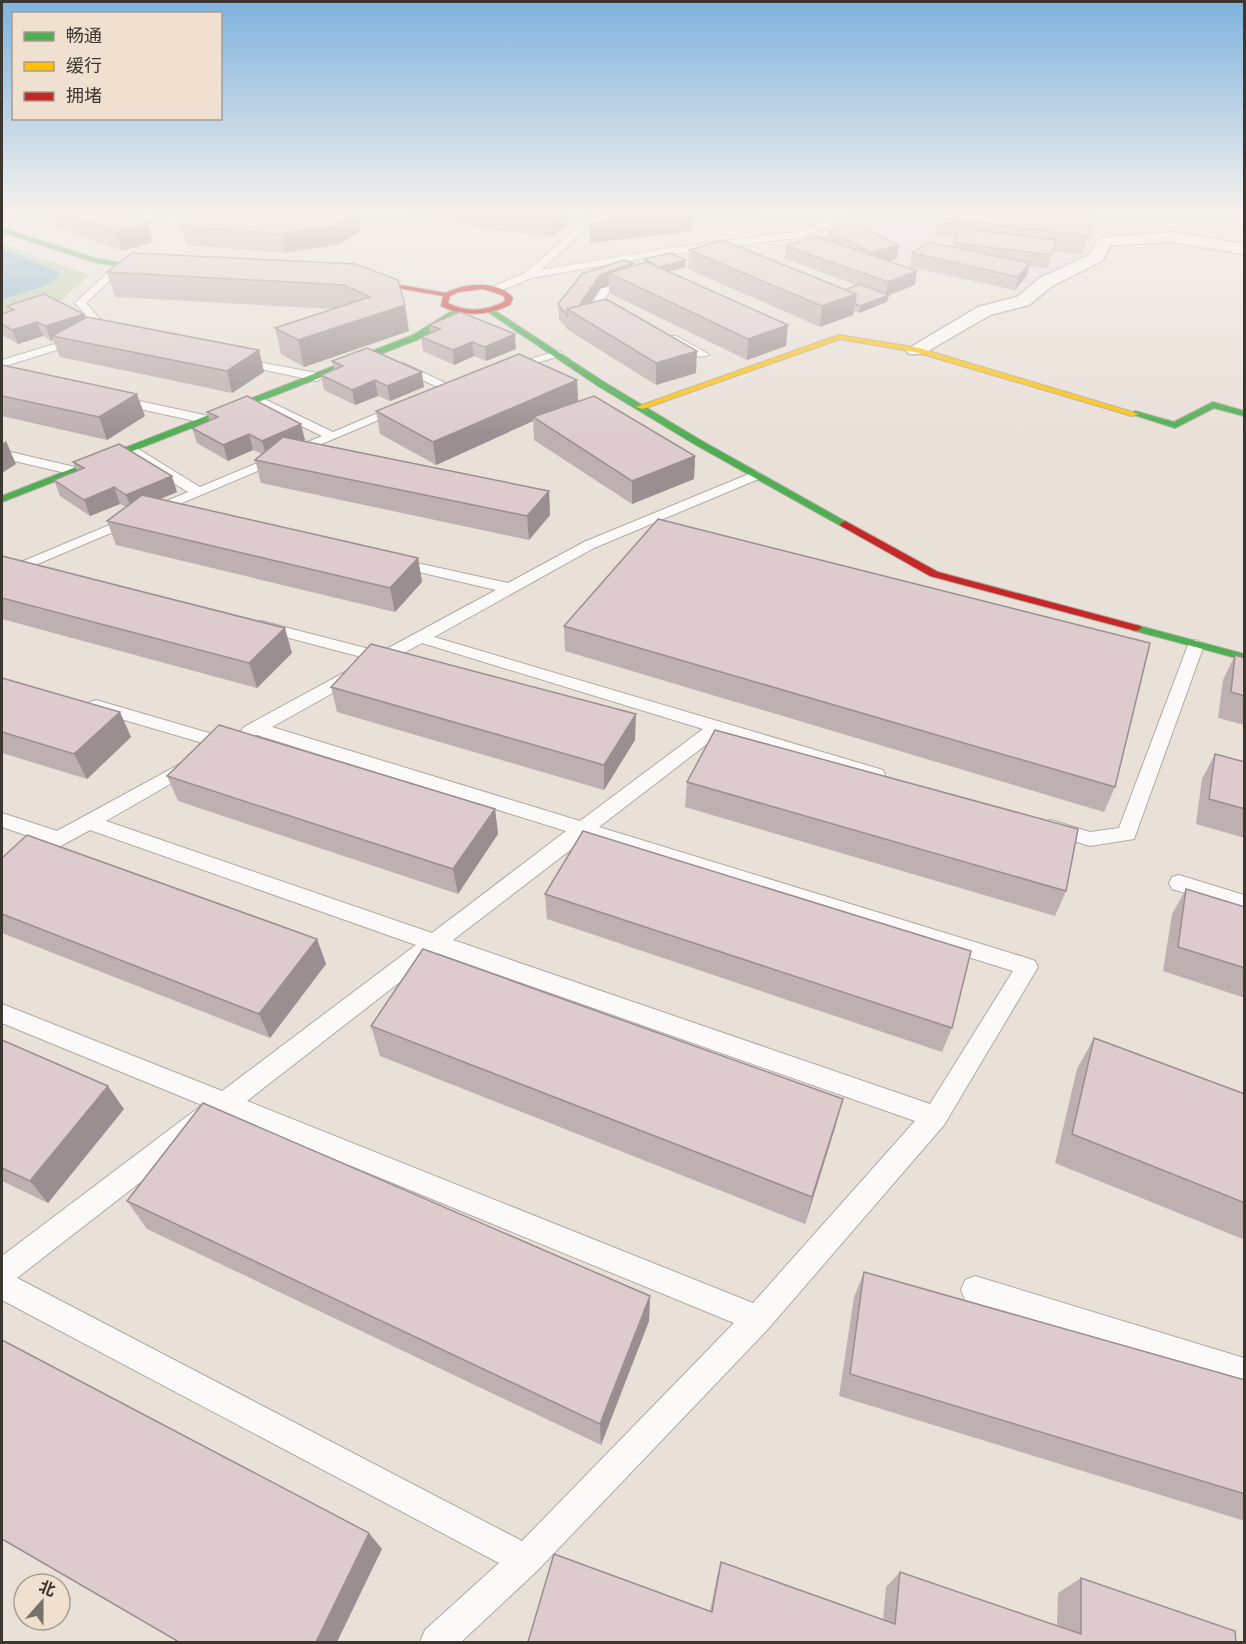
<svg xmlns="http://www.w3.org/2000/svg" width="1246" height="1644" font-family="Cabin,'Noto Sans SC',sans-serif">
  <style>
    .industrial { fill: #e2dae1 }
    .green { fill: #bacfae }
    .water { fill: #7fafcc }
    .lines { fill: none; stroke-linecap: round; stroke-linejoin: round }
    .lane-casing { stroke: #b0aaa3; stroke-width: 2 }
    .street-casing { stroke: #b0aaa3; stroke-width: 3 }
    .fast-casing { stroke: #b0aaa3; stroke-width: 2 }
    .slow-casing { stroke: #b0aaa3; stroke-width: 2 }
    .jam-casing { stroke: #b0aaa3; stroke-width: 2 }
    .lane { fill: #fcfaf9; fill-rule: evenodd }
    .street { fill: #fcfaf9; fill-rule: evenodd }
    .fast { fill: #4caf50; fill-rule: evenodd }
    .slow { fill: #ffc107; fill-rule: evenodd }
    .jam { fill: #c62828; fill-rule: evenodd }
    .wall { fill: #beafb0 }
    .shaded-wall { fill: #9b8e90 }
    .building { fill: #ddcbcd; stroke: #9b8e90; stroke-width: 1.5 }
  </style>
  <rect width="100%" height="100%" fill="#e9e0d7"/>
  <path class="industrial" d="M903 209H1094L1090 222 1098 225 1085 256 1034 280 1016 293 904 267 915 260 852 235 895 221Z"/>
  <path class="green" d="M2 244 89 275 57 304 2 320Z"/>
  <path class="water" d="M2 249 59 272V276L45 286 2 299Z"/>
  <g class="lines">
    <g class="lane-casing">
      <g id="lane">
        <path d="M125 209C143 209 158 219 176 221 191 222 210 208 227 209L178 227Z"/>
        <path d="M599 209H608L541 270 663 249 802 231 823 221 835 209H844L829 225 804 237 663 255 531 278 500 291H492V287L525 273Z"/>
        <path d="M116 265 124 267 86 303 105 325V329L89 340 2 367V360L81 336 95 326 75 303Z"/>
        <path d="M630 276 639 278 609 292 605 299 626 310V314H618L595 302 594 300 601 288Z"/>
        <path d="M668 336H676L710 355 700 357 668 340Z"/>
        <path d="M557 351 561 352V356L510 370 504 367Z"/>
        <path d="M236 358 317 373 323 377 317 381 232 363V359Z"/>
        <path d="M395 363H403L456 388 446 391 395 367Z"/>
        <path d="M116 396 209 416 215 420 209 424 112 403V397Z"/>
        <path d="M260 397 333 432 397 405H405L407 408 2 579V570L188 492 125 453V447H135L200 487 322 436 256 404 254 401Z"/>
        <path d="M2 450 79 468 81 471 74 475 2 458Z"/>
        <path d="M756 471 763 475 761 478 594 548 434 637 883 770 885 775 883 780 876 781 720 734 599 827 1027 958 1035 961 1038 967 944 1125 768 1329 537 1571 461 1642H420L425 1630 499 1563 2 1300V1256L202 1105 2 1023V1004L222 1091 416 945 90 830 2 878V862L40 840 2 827V813L57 831 191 758 198 760 200 764 198 768 106 821 432 933 566 831 257 735H244L241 731 244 727 369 659 255 629 253 626 255 623 261 621 381 652 496 590 389 565 387 562 389 559 394 558 508 583 584 542ZM422 643 703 729 580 821 272 727ZM586 838 1013 971 930 1104 453 940ZM437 953 915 1121 753 1303 247 1101ZM227 1115 734 1323 522 1541 17 1278Z"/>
        <path d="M1196 640 1204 645 1134 839 1090 846 1044 832 1041 827 1044 822 1051 820 1090 832 1119 828 1188 645Z"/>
        <path d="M96 700 233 740 236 744 227 750 90 710 87 706 90 702Z"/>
        <path d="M1179 875 1244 895V911L1172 889 1169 883 1172 877Z"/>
        <path d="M975 1276 1244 1358V1387L975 1304 965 1300 961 1290 965 1280Z"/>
      </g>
    </g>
    <g class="street-casing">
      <path id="street" d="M1172 232 1244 244V254L1172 242 1111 245 1102 261 1052 286 1029 305 990 315 923 354H909L906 350 978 307 1017 297 1040 278 1089 255 1099 238Z"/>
    </g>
    <g class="fast-casing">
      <g id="fast">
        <path d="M2 228 98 259 162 269 159 271 97 263 2 232Z"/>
        <path d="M491 308 604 382 702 441 850 524 849 526H841L696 445 598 386 488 312 487 310Z"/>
        <path d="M455 309 462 311 419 339 2 502V496L413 335Z"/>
        <path d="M1213 402 1244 411V416L1214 408 1175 428 1131 414 1135 411 1174 422Z"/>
        <path d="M1136 625 1244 654V660L1132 630 1130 628Z"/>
      </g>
    </g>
    <g class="slow-casing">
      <path id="slow" d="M839 335 919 348 1139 414 1132 416 915 352 840 339 643 409 636 407Z"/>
    </g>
    <g class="jam-casing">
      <g id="jam">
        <path d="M354 277 446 293C464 283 499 280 513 298L510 305C487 316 464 317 441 306L443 296 352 280ZM483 289 502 295 505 298 504 302C485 311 467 313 448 303L450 296 458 292Z"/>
        <path d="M845 521 938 572 1140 626 1142 628 1136 631 930 576 841 526 840 524Z"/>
      </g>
    </g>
    <use href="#lane" class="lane"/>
    <use href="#street" class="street"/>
    <use href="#fast" class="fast"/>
    <use href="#slow" class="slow"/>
    <use href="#jam" class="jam"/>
  </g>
  <g class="wall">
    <path d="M11 209H109L153 242 122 251Z"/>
    <path d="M151 209H223L224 211 287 214 299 213 298 209H353L358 213 361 231 340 244 285 253 186 245 181 226 204 211 180 218Z"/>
    <path d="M409 209H566L567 224 551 237 410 218Z"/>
    <path d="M673 209H761L752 219 730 216 727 219 693 213 692 231 590 243Z"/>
    <path d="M854 209H898L892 218 854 214Z"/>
    <path d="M943 209H1096L1082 255 1053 251 1048 269 1029 266 1026 277 1015 290 910 267 912 253 953 247 956 239 934 236 938 217Z"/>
    <path d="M828 231 899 245 897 259 887 261 915 285 889 295 887 302 859 313 854 311 853 315 820 327 688 269 689 250 845 290 856 285 785 259 786 246 827 240Z"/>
    <path d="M644 259 686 260V267L668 272 786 346 747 360 609 293V286L600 289 590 303 696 373 656 385 568 330 559 319 558 304 582 274 633 263V266L644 263Z"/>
    <path d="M355 264 409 331 304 367 281 354 275 328 332 309 115 297 107 272Z"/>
    <path d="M7 306 84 314 85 318 259 350 264 372 232 393 60 357 53 340 51 341 43 336 18 344 2 335V314L9 312Z"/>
    <path d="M429 325 516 349 486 361 474 356 454 365 423 351 421 337 430 333Z"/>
    <path d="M332 361 424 387 390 401 378 396 355 405 324 390 321 375 334 370Z"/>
    <path d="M2 365 145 416 107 440 2 416Z"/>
    <path d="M577 380 578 402 695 456 694 479 632 504 534 440 533 421 436 465 380 434 376 411Z"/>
    <path d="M207 412 305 440 301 441 549 491 550 515 529 540 261 483 255 460 262 454 253 450 228 461 197 443 192 428 210 421Z"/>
    <path d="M73 462 177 492 160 499 418 558 422 582 395 612 116 545 107 521 126 507 120 504 90 516 60 496 54 480 77 471Z"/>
    <path d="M2 556 292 653 257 688 2 619Z"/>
    <path d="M564 626 1115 787 1104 812 565 651Z"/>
    <path d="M1235 655 1245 658V725L1218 718 1223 680Z"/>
    <path d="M2 678 131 737 87 779 2 753Z"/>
    <path d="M331 687 635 740 604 790 337 712Z"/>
    <path d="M1215 754 1245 762V838L1196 824 1202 779Z"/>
    <path d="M167 776 495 809 498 834 458 894 178 801Z"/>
    <path d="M687 782 1066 891 1055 916 685 807Z"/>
    <path d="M2 858 317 939 326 964 270 1038 2 933Z"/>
    <path d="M1186 889 1245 907V998L1163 971 1172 914Z"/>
    <path d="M545 894 952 1028 942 1052 547 919Z"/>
    <path d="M371 1026 843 1099 805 1224 380 1056Z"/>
    <path d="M1094 1038 1245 1094V1240L1055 1163 1077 1069Z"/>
    <path d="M2 1040 124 1109 48 1203 2 1181Z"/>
    <path d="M127 1201 650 1296 649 1321 601 1445 147 1229Z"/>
    <path d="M864 1272 1245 1380V1521L839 1396 854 1297Z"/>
    <path d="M721 1562 883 1620 886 1587 900 1572 1057 1626 1058 1593 1081 1578 1236 1642H528L710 1611 717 1577Z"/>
  </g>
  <g class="shaded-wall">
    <path d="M177 209H210L180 218Z"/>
    <path d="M562 209H566L567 224 551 237 550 218Z"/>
    <path d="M727 209H730V216L727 219Z"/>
    <path d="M752 209H761L752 219Z"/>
    <path d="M894 209H898L892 218Z"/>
    <path d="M358 213 361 231 340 244 285 253 281 234Z"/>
    <path d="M693 213 692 231 590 243V224Z"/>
    <path d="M148 223 153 242 122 251 116 232Z"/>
    <path d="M899 245 897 259 869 265 871 252Z"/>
    <path d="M686 260V267L659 274V267Z"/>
    <path d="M633 263V277L609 273V286L600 289 580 319V304L600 275Z"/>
    <path d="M1030 263 1026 277 1015 290 1018 277Z"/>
    <path d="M917 271 915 285 889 295 887 302 859 313 860 306 886 296 888 282Z"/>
    <path d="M856 294 853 315 820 327 822 306Z"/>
    <path d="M405 305 409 331 304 367 298 340Z"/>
    <path d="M84 314 89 329 52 336 53 340 51 341 46 326Z"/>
    <path d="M37 322 43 336 18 344 12 330Z"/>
    <path d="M788 325 786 346 747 360 748 339Z"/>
    <path d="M515 334 516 349 486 361 485 347Z"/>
    <path d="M472 342 474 356 454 365 453 350Z"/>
    <path d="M259 350 264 372 232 393 227 371Z"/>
    <path d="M697 351 696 373 656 385V363Z"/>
    <path d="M422 372 424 387 390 401 387 386Z"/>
    <path d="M375 380 378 396 355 405 352 390Z"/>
    <path d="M577 380 578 402 533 417V421L436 465 433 442Z"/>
    <path d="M137 394 145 416 107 440 99 417Z"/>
    <path d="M301 424 305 440 266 456 262 441Z"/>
    <path d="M249 434 253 450 228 461 223 445Z"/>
    <path d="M6 441 16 464 2 473V444Z"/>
    <path d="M695 456 694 479 632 504V481Z"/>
    <path d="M172 476 177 492 132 511 126 495Z"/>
    <path d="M114 487 120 504 90 516 84 500Z"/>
    <path d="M549 491 550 515 529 540 527 516Z"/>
    <path d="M418 558 422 582 395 612 390 588Z"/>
    <path d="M285 628 292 653 257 688 249 663Z"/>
    <path d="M120 712 131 737 87 779 74 754Z"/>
    <path d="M636 714 635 740 604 790V765Z"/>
    <path d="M495 809 498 834 458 894 453 869Z"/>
    <path d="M317 939 326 964 270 1038 259 1014Z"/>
    <path d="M108 1086 124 1109 48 1203 30 1181Z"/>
    <path d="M843 1099 835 1128 805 1224 812 1197Z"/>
    <path d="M650 1296 649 1321 601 1445 600 1424Z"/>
    <path d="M369 1533 382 1549 337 1642H316Z"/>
  </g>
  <g class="building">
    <path d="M53 209H109L148 223 116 232Z"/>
    <path d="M207 209H223L222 211 287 214 299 213 307 209H353L358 213 336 225 281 234 181 226Z"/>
    <path d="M480 209H562L550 218Z"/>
    <path d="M617 209H672L693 212V213L590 224 606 211Z"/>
    <path d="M943 209H1003L1052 215 1054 209H1096L1088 236 938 217Z"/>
    <path d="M855 225 899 245 871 252 828 231Z"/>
    <path d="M961 229 1056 240 1052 255 954 243Z"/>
    <path d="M816 236 917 271 888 282 786 246Z"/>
    <path d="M722 240 856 294 822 306 689 250Z"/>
    <path d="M928 242 1030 263 1018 277 912 253Z"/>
    <path d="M132 253 355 264 398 280 405 305 298 340 275 328 370 297 344 285 107 272Z"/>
    <path d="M671 253 686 260 659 267 644 259Z"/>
    <path d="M623 260 633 263 600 275 580 304 581 306 567 309V316L558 304 582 274Z"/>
    <path d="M647 262 788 325 748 339 609 273Z"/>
    <path d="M859 284 889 295 860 306 855 304 856 294 845 290Z"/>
    <path d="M44 294 84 314 46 326 37 322 12 330 2 324V314L14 310 7 306Z"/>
    <path d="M606 299 697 351 656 363 567 309Z"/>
    <path d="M460 312 515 334 485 347 472 342 453 350 421 337 440 329 429 325Z"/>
    <path d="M87 317 259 350 227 371 52 336Z"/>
    <path d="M367 348 422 372 387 386 375 380 352 390 321 375 343 366 332 361Z"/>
    <path d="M519 354 577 380 433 442 376 411Z"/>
    <path d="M2 365 137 394 99 417 2 396Z"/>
    <path d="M247 396 301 424 262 441 249 434 223 445 192 428 218 417 207 412Z"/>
    <path d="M594 396 695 456 632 481 533 417Z"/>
    <path d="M283 437 549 491 527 516 255 460Z"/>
    <path d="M119 444 172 476 126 495 114 487 84 500 54 480 84 468 73 462Z"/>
    <path d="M142 495 418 558 390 588 107 521Z"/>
    <path d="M658 519 1150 643 1115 787 564 626Z"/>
    <path d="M2 556 285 628 249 663 2 598Z"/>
    <path d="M371 644 636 714 604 765 331 687Z"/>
    <path d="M1235 655 1245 658V696L1231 692Z"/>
    <path d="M2 678 120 712 74 754 2 732Z"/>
    <path d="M219 725 495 809 453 869 167 776Z"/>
    <path d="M715 730 1078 829 1066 891 687 782Z"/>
    <path d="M1215 754 1245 762V809L1209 799Z"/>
    <path d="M583 831 971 951 952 1028 545 894Z"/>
    <path d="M27 835 317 939 259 1014 2 914V858Z"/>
    <path d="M1186 889 1245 907V968L1178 947Z"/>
    <path d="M423 949 843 1099 812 1197 371 1026Z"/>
    <path d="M1094 1038 1245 1094V1203L1072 1134Z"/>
    <path d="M2 1040 108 1086 30 1181 2 1168Z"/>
    <path d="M203 1103 650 1296 600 1424 127 1201Z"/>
    <path d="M864 1272 1245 1380V1494L850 1374Z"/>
    <path d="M2 1340 369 1533 316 1642H179L2 1539Z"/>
    <path d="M554 1554 712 1612 721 1562 895 1624 900 1572 1081 1634V1578L1235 1631 1236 1642H528Z"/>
  </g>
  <linearGradient id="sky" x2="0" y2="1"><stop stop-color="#7eb2dd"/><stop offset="0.48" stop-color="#f5f1ed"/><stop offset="1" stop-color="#f5f1ed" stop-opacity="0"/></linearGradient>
  <rect width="1246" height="439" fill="url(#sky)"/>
  <rect width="1246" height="1644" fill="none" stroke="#3c3630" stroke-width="6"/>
  <rect x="12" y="12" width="210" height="108" fill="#f0e0d0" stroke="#a89c90" stroke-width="1.5"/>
  <rect x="24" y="32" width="30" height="9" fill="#4caf50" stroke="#a89c90" stroke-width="1.5"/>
  <text x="66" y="42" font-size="18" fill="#3c3630">畅通</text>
  <rect x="24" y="62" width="30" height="9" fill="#ffc107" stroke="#a89c90" stroke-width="1.5"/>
  <text x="66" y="72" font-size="18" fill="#3c3630">缓行</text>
  <rect x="24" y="92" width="30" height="9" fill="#c62828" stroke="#a89c90" stroke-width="1.5"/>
  <text x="66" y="102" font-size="18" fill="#3c3630">拥堵</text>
  <g transform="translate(42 1602) rotate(21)"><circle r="28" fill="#f0e0d0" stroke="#a89c90" stroke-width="1.5"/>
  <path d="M0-4.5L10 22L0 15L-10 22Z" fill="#79726a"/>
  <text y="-9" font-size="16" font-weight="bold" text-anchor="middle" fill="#3c3630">北</text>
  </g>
</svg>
